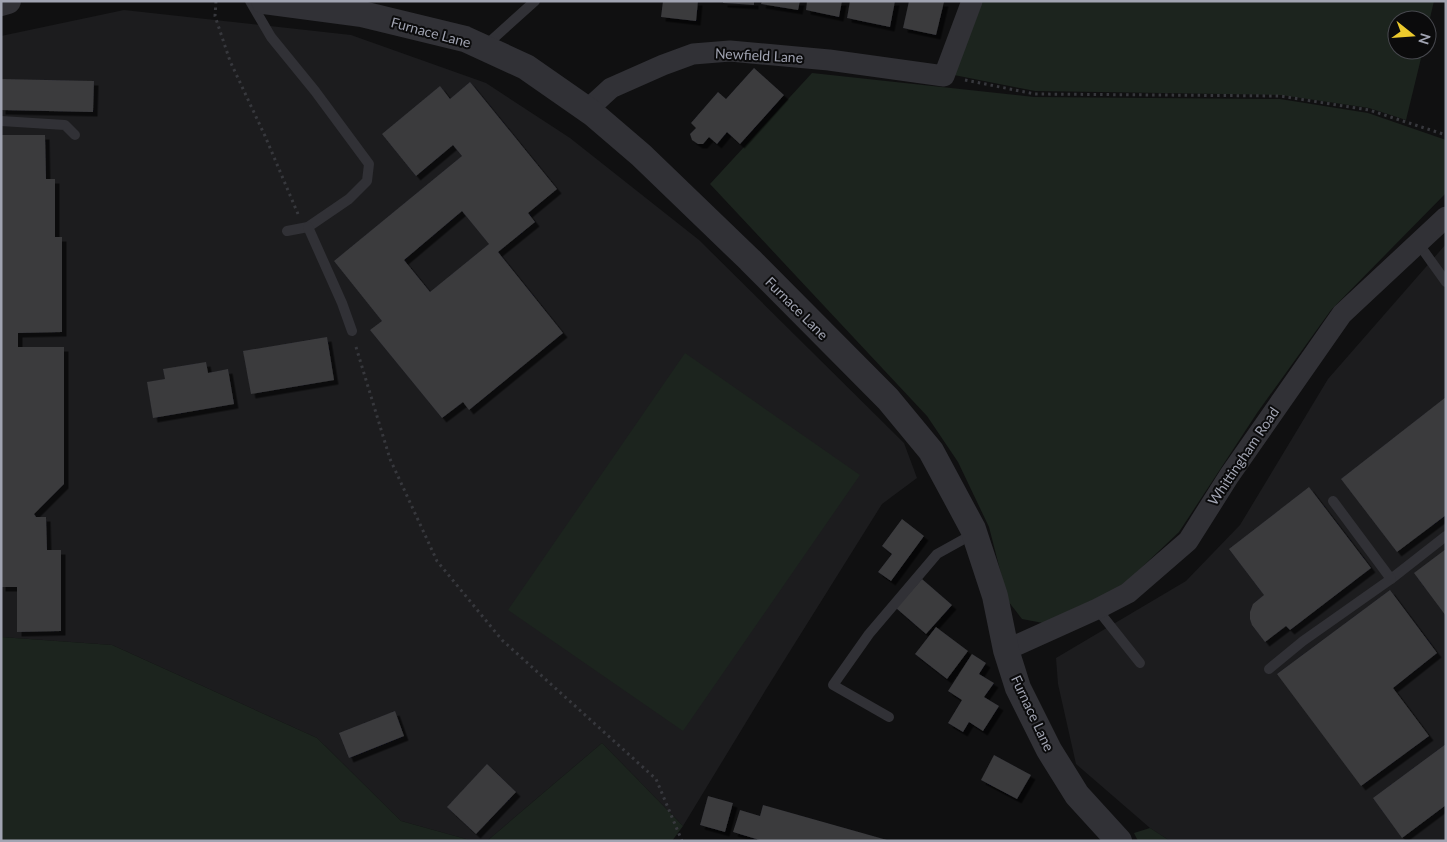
<svg xmlns="http://www.w3.org/2000/svg" width="1447" height="842" font-family="Lato,sans-serif">
  <style>
    .built { fill: #1c1c1e }
    .green { fill: #1c241e }
    .building { fill: #3a3a3e; fill-rule: evenodd; filter: url(#shadow) }
    .lines { fill: none; stroke-linecap: round; stroke-linejoin: round }
    .path { stroke: #37383d; stroke-width: 3; stroke-dasharray: 2.5 4; stroke-linecap: butt }
    .service { stroke: #313136; stroke-width: 10 }
    .minor { stroke: #313136; stroke-width: 21 }
    .tertiary { stroke: #313136; stroke-width: 26 }
    .labels { text-anchor: middle; dominant-baseline: central; stroke-width: 4; stroke-linejoin: round; paint-order: stroke }
    .street-label { font-size: 14px; fill: #a1a4b2; stroke: #0b0b0c }
  </style>
  <defs>
    <filter id="shadow"><feDropShadow dx="4.5" dy="4.5" stdDeviation="0" flood-color="#0009"/></filter>
  </defs>
  <rect width="100%" height="100%" fill="#101011"/>
  <g class="built">
    <path d="M124 10 351 35 486 83 570 138 699 240 904 443 917 478 882 504 765 691 683 826 602 743 487 841H473L401 821 317 738 112 645 1 637V36Z"/>
    <path d="M1446 244V841H1170L1150 828 1076 764 1058 684 1056 658 1186 581 1240 525 1328 379Z"/>
  </g>
  <g class="green">
    <path d="M981 1H1434L1427 31V20H1397V50H1423L1406 120 1369 108 1281 95 1035 91 954 75Z"/>
    <path d="M812 73 1034 97 1280 99 1368 113 1446 140V193L1331 310 1257 413 1179 532 1121 587 1043 623 1022 619 1008 601 989 527 958 462 927 416 710 184Z"/>
    <path d="M685 353 860 475 683 731 508 610Z"/>
    <path d="M1 637 112 645 317 738 401 821 473 841H1Z"/>
    <path d="M602 743 683 826 672 841H487Z"/>
    <path d="M1150 828 1170 841H1138L1134 833Z"/>
  </g>
  <g class="building">
    <path d="M663 1H698L696 21 661 17Z"/>
    <path d="M723 1H754V5L723 3Z"/>
    <path d="M762 1H800L798 10 761 4Z"/>
    <path d="M807 1H842L839 17 806 10Z"/>
    <path d="M850 1H895L890 27 847 18Z"/>
    <path d="M909 1 944 2 936 35 903 28Z"/>
    <path d="M754 68 784 95 740 144 727 132 717 144 709 137 703 144H698L692 140 690 134 696 128 691 123 718 92 726 99Z"/>
    <path d="M1 79 94 81 93 112 1 110Z"/>
    <path d="M470 82 557 189 528 213 535 222 498 252 563 333 469 410 463 402 442 418 370 330 382 321 334 261 462 156 453 145 416 176 382 134 440 86 450 99ZM462 211 489 244 430 292 404 260Z"/>
    <path d="M1 135H45L46 179H55V237H62V332L18 333V347H64V484L34 514 36 517H46L47 550H61V631L17 632V587H1Z"/>
    <path d="M327 337 334 380 251 394 243 351Z"/>
    <path d="M206 362 208 373 228 369 234 404 153 418 147 382 165 379 163 369Z"/>
    <path d="M1446 397V515L1397 552 1341 479Z"/>
    <path d="M1309 487 1371 568 1290 630 1286 626 1265 642 1252 625 1250 619V612L1253 604 1264 595 1229 549Z"/>
    <path d="M902 519 924 536 891 581 878 572 892 554 882 546Z"/>
    <path d="M1446 549V616L1414 573Z"/>
    <path d="M922 579 952 605 926 634 896 608Z"/>
    <path d="M1390 590 1437 653 1393 688 1429 736 1361 786 1277 674Z"/>
    <path d="M936 627 968 651 947 679 915 654Z"/>
    <path d="M972 654 986 663 979 674 994 683 984 697 999 706 983 731 969 722 963 732 948 723 962 700 948 691Z"/>
    <path d="M395 711 404 736 349 758 339 733Z"/>
    <path d="M1446 744V805L1402 838 1373 798Z"/>
    <path d="M994 755 1031 775 1017 799 981 780Z"/>
    <path d="M487 764 516 792 476 834 447 807Z"/>
    <path d="M708 796 733 803 725 832 700 825Z"/>
    <path d="M763 805 887 840V841H763L733 832 740 810 760 816Z"/>
  </g>
  <g class="lines">
    <g class="path">
      <path d="M216 1 215 16 230 61 265 136 298 214"/>
      <path d="M965 80 1035 94 1280 96 1369 110 1446 135"/>
      <path d="M356 347 390 459 437 561 502 640 656 779 682 841"/>
    </g>
    <g class="service">
      <path d="M250 1 271 37 315 91 369 164 367 181 349 199 308 227 287 231"/>
      <path d="M484 47 535 1"/>
      <path d="M1 121 65 125 75 135"/>
      <path d="M308 227 342 303 352 331"/>
      <path d="M1418 243 1446 282"/>
      <path d="M1391 579 1446 536"/>
      <path d="M1097 609 1140 663"/>
      <path d="M1269 669 1303 641 1391 579 1333 501"/>
      <path d="M889 717 833 685 869 634 937 554 973 534"/>
    </g>
    <g class="minor">
      <path d="M587 110 611 88 663 65 693 54 730 51 829 60 944 76 972 1"/>
      <path d="M1006 650 1097 609 1128 593 1188 541 1229 476 1342 314 1446 217"/>
    </g>
    <g class="tertiary">
      <path d="M264 1 362 14 465 39 526 67 592 113 641 155 750 260 888 399 931 451 973 529 995 596 1006 650 1018 688 1049 750 1077 795 1119 841"/>
      <path d="M1 3 8 1"/>
    </g>
  </g>
  <g class="labels">
    <g class="street-label">
      <text transform="translate(431 32) rotate(15)">Furnace Lane</text>
      <text transform="translate(759 55) rotate(3)">Newfield Lane</text>
      <text transform="translate(797 308) rotate(45)">Furnace Lane</text>
      <text transform="translate(1243 456) rotate(-56)">Whittingham Road</text>
      <text transform="translate(1033 713) rotate(65)">Furnace Lane</text>
    </g>
  </g>
  <rect width="1447" height="842" fill="none" stroke="#a1a4b2" stroke-width="5"/>
  <g transform="translate(1412 35) rotate(107)"><circle r="24" fill="#0b0b0c" stroke="#47484e"/>
  <path d="M0-4L9 19L0 12L-9 19Z" fill="#ecca2d"/>
  <text y="-8" font-size="14" font-weight="bold" text-anchor="middle" fill="#a1a4b2">N</text>
  </g>
</svg>
